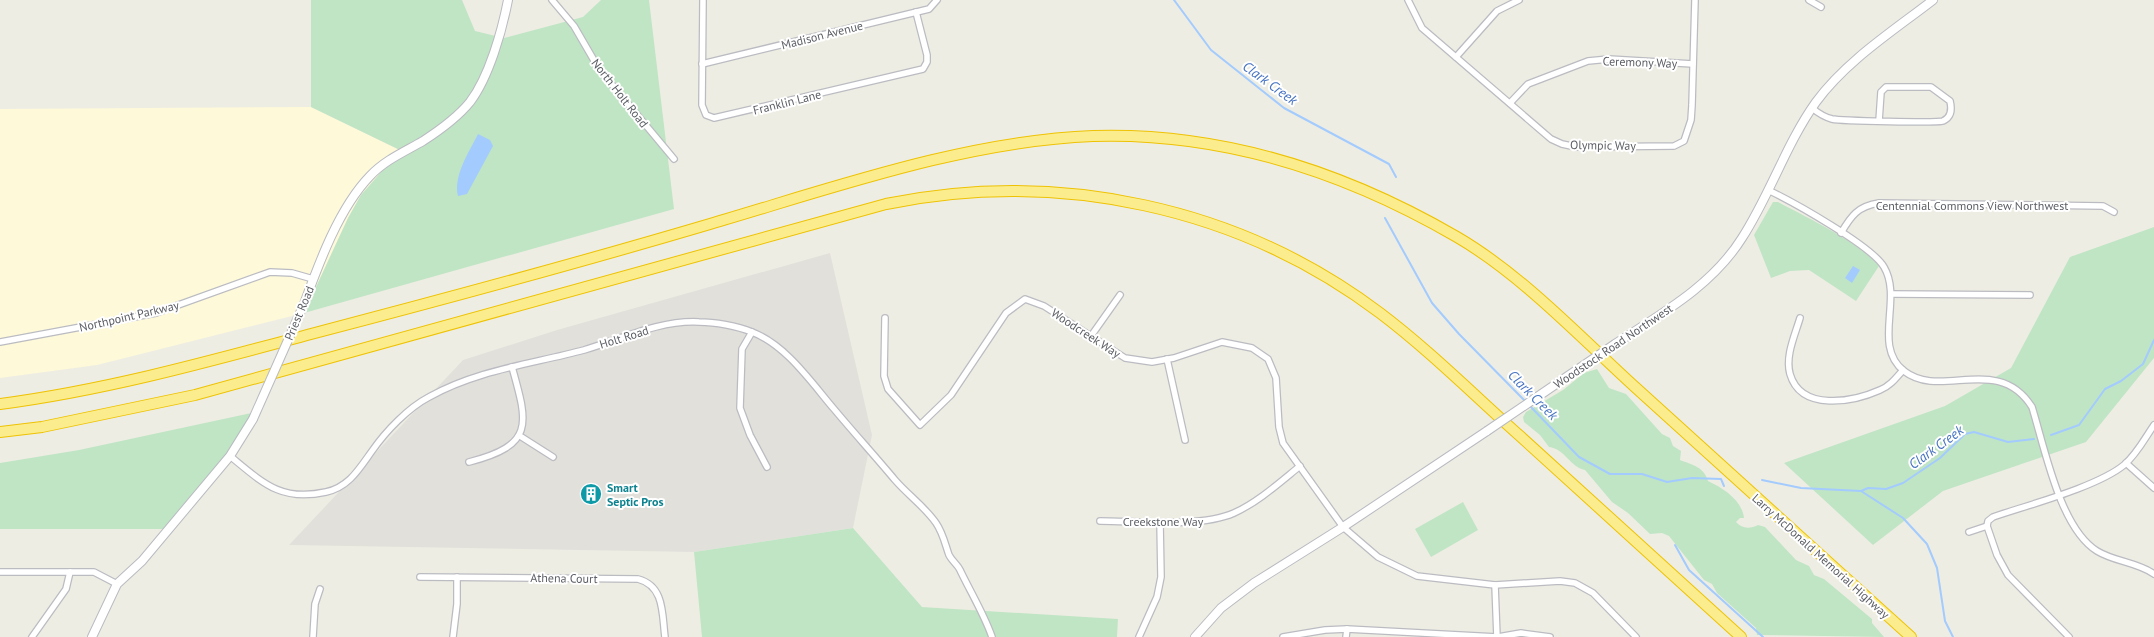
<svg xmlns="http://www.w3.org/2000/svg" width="2154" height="637" font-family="'PT Sans',sans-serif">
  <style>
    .commercial { fill: #fdf9d9 }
    .industrial { fill: #e2e0db }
    .green { fill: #c0e5c5 }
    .water { fill: #a3cbfe }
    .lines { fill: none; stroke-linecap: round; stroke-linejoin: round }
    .stream { stroke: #a3cbfe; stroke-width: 2 }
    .street-casing { stroke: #bbbcc2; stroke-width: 8 }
    .secondary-casing { stroke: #b9bbc1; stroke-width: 10 }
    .highway-casing { stroke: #eec203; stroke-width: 12 }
    .street { stroke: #fff; stroke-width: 5.5 }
    .secondary { stroke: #fff; stroke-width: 8 }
    .highway { stroke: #fbed8d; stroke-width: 10 }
    .secondary-bridge-casing { stroke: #b9bbc1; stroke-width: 10; stroke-linecap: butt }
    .secondary-bridge { stroke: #fff; stroke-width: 8 }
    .labels { text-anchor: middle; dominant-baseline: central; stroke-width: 4; stroke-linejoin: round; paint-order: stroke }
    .street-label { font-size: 12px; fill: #5b5e64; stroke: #fff }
    .culture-label { font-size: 12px; font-weight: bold; fill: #0d838f; stroke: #fff; text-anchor: start }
    .water-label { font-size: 14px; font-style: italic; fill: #4673c2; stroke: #fff }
  </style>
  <rect width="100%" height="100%" fill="#eeede3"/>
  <path class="commercial" d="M311 107 406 153 382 171 361 195 348 218 304 313 97 365 0 378V109Z"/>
  <path class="industrial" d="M830 253 872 435 853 528 694 552 289 545 463 360 557 330Z"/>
  <g class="green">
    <path d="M311 0H462L475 31 504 38 583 17 601 0H649L674 209 304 313 348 218 361 195 382 171 406 153 311 107Z"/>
    <path d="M1773 202H1778C1808 218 1857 241 1879 266L1856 301 1809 270 1790 271 1771 278 1754 235Z"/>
    <path d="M2154 227V358L2086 442 1943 491 1873 545 1784 463 1945 406 2011 368 2070 257Z"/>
    <path d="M1597 369 1609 388 1626 394 1662 434 1670 438 1673 446 1681 451 1680 460C1693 465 1704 467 1708 481 1723 488 1742 500 1744 518H1740L1736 522C1742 529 1750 529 1758 525L1765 527 1796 560 1809 566 1814 575 1824 579 1872 619V623L1884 637 1757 635 1756 628 1717 593 1712 584 1704 580 1669 536 1662 533 1650 534 1628 513 1612 502 1585 470C1570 467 1565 449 1549 447L1540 435 1524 422 1523 417 1526 412 1563 390 1584 373Z"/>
    <path d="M261 411 171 529H0V463L79 450Z"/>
    <path d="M1463 502 1478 530 1431 557 1415 529Z"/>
    <path d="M853 528 922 607 1118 619 1117 637H702L694 552Z"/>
  </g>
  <g class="water">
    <path d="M478 134 490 140 493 146 467 194 458 196C453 176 469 152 478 134Z"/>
    <path d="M1853 266 1860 270 1852 283 1845 278Z"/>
  </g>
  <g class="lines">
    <g class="stream">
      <path d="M1174 0 1211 50 1284 108 1389 164 1396 177"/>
      <path d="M1385 218 1432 303 1459 334 1526 402"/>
      <path d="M1530 406 1579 457 1610 474H1642L1667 482 1692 478 1721 479 1724 486"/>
      <path d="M2051 435 2079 425 2105 389 2121 381 2143 364 2154 340"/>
      <path d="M1762 480 1801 488 1861 491 1868 488 1886 489 1903 483 1940 458 1965 434 1974 432 2008 442 2034 439"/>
      <path d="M1861 491 1903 518 1927 544 1937 568 1945 621 1953 637"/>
      <path d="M1675 545 1689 570 1763 637"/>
    </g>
    <g class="street-casing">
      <g id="street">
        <path d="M552 0 574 26 599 69 674 159"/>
        <path d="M703 0 702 105 706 115 714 118 923 69 927 62V55L916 12"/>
        <path d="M1408 0 1422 28 1551 139 1562 144 1576 147 1674 146 1684 141 1691 120 1692 105 1695 0"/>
        <path d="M1809 0 1821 7"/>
        <path d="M1456 57 1497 11 1519 0"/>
        <path d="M702 64 929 9 937 0"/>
        <path d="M1510 103 1528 84 1588 61 1609 59 1693 64"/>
        <path d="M1812 108C1818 113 1824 117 1832 119 1841 121 1937 123 1943 121 1952 117 1952 109 1950 101L1931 87H1886L1881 92 1879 121"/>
        <path d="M1768 190C1793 202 1872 246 1884 267 1903 299 1872 346 1904 371 1941 400 1998 353 2032 407 2045 449 2060 528 2097 551 2115 562 2137 562 2154 574"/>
        <path d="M1841 233C1851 216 1858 206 1879 203L2103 206 2114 212"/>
        <path d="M1892 294 2030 295"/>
        <path d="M885 318 884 376 888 389 920 425 951 395 1006 313 1025 299 1044 306 1125 358 1152 362 1174 358 1222 342 1252 348 1268 359 1276 378 1279 427 1283 443 1343 527 1378 557 1417 576 1495 585 1560 581 1575 583 1593 593 1636 637"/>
        <path d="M1800 318C1795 335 1785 356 1790 374 1801 412 1853 402 1880 390 1890 386 1896 378 1903 370"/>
        <path d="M752 332 742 349 740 408 750 435 767 467"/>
        <path d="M1091 336 1120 295"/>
        <path d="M0 342 156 313 270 272 292 273 313 279"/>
        <path d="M1167 359 1185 440"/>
        <path d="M520 436 553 457"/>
        <path d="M230 456C263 483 281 502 326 492 349 487 359 469 372 451 386 431 408 408 429 397 477 370 532 364 584 350 621 339 660 320 699 322 715 322 737 326 752 332 786 345 811 382 834 409 854 433 875 456 895 480 908 495 925 507 936 523 943 533 945 544 949 555 952 561 958 565 960 570 971 593 984 614 992 637"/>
        <path d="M469 462C535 445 528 424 512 367"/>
        <path d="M2126 463 2154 488"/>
        <path d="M1100 521C1137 521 1200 528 1234 513 1258 502 1279 483 1300 466"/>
        <path d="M1969 532 1987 526"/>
        <path d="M0 572H94L117 584"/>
        <path d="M420 577 638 579C665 586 662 615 665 637"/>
        <path d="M1495 585 1497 637"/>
        <path d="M32 637 66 589 70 572"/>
        <path d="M313 637 315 604 320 589"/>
        <path d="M453 637 457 604V577"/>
        <path d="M1139 637 1157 597 1161 577 1160 522"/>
        <path d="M1283 637 1325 630 1347 629 1497 637"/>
        <path d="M1346 637 1347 629"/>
        <path d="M1498 637 1521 633 1550 637"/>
        <path d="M2069 637 2008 575 1997 555 1987 526 1988 521 1993 517C2028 505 2097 487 2124 465 2137 454 2145 438 2154 425"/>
      </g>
    </g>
    <g class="secondary-casing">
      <g id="secondary">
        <path d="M304 304C319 263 339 208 370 176 385 160 404 152 423 141 440 130 457 118 470 102 489 77 502 31 508 0"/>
        <path d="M1615 344C1661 314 1712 286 1742 238 1770 195 1786 144 1816 102 1846 61 1893 31 1933 0"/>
        <path d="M92 637 117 584 142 561 230 456 253 419"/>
        <path d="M1195 637 1221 608 1254 583 1343 527 1487 431"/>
      </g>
    </g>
    <g class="highway-casing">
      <g id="highway">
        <path d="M0 404C106 390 207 362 311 334 445 299 578 263 710 224 833 188 965 141 1093 136 1223 132 1345 172 1457 237 1522 275 1579 336 1635 387 1727 471 1819 554 1911 637"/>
        <path d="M0 432 42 427 195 395 886 204C1058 169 1238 206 1380 313 1429 350 1474 395 1520 436 1594 503 1667 570 1741 637"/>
      </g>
    </g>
    <use href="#street" class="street"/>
    <use href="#secondary" class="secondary"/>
    <use href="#highway" class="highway"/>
    <g class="secondary-bridge-casing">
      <g id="secondary-bridge">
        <path d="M253 419 304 304"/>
        <path d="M1487 431 1615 344"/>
      </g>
    </g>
    <use href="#secondary-bridge" class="secondary-bridge"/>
  </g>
  <defs>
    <g id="building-disc" transform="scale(1.125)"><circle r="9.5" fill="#0f9aa8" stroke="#fff"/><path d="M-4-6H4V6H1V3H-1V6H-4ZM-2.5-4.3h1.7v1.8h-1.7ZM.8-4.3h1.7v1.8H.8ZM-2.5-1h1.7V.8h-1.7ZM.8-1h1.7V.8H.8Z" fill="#fff"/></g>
  </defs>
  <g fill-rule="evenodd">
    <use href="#building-disc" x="591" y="494"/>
  </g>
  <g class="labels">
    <g class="street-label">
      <text transform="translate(822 35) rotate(-14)">Madison Avenue</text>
      <text transform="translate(1640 62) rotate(2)">Ceremony Way</text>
      <text transform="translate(620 93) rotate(52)">North Holt Road</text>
      <text transform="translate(787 102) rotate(-14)">Franklin Lane</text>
      <text transform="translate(1603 145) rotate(1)">Olympic Way</text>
      <text x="1972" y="205">Centennial Commons View Northwest</text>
      <text transform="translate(299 313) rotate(-67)">Priest Road</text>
      <text transform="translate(129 316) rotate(-13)">Northpoint Parkway</text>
      <text transform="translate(1086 333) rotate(33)">Woodcreek Way</text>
      <text transform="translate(624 337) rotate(-17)">Holt Road</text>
      <text transform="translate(1613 346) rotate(-34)">Woodstock Road Northwest</text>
      <text x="1163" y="521">Creekstone Way</text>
      <text transform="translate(1821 556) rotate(42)">Larry McDonald Memorial Highway</text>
      <text transform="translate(564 578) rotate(1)">Athena Court</text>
    </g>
    <g class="culture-label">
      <text x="607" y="487">Smart<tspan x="607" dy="14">Septic Pros</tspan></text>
    </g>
    <g class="water-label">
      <text transform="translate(1270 83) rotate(36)">Clark Creek</text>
      <text transform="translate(1533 395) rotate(45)">Clark Creek</text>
      <text transform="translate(1936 447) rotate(-36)">Clark Creek</text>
    </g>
  </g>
</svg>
